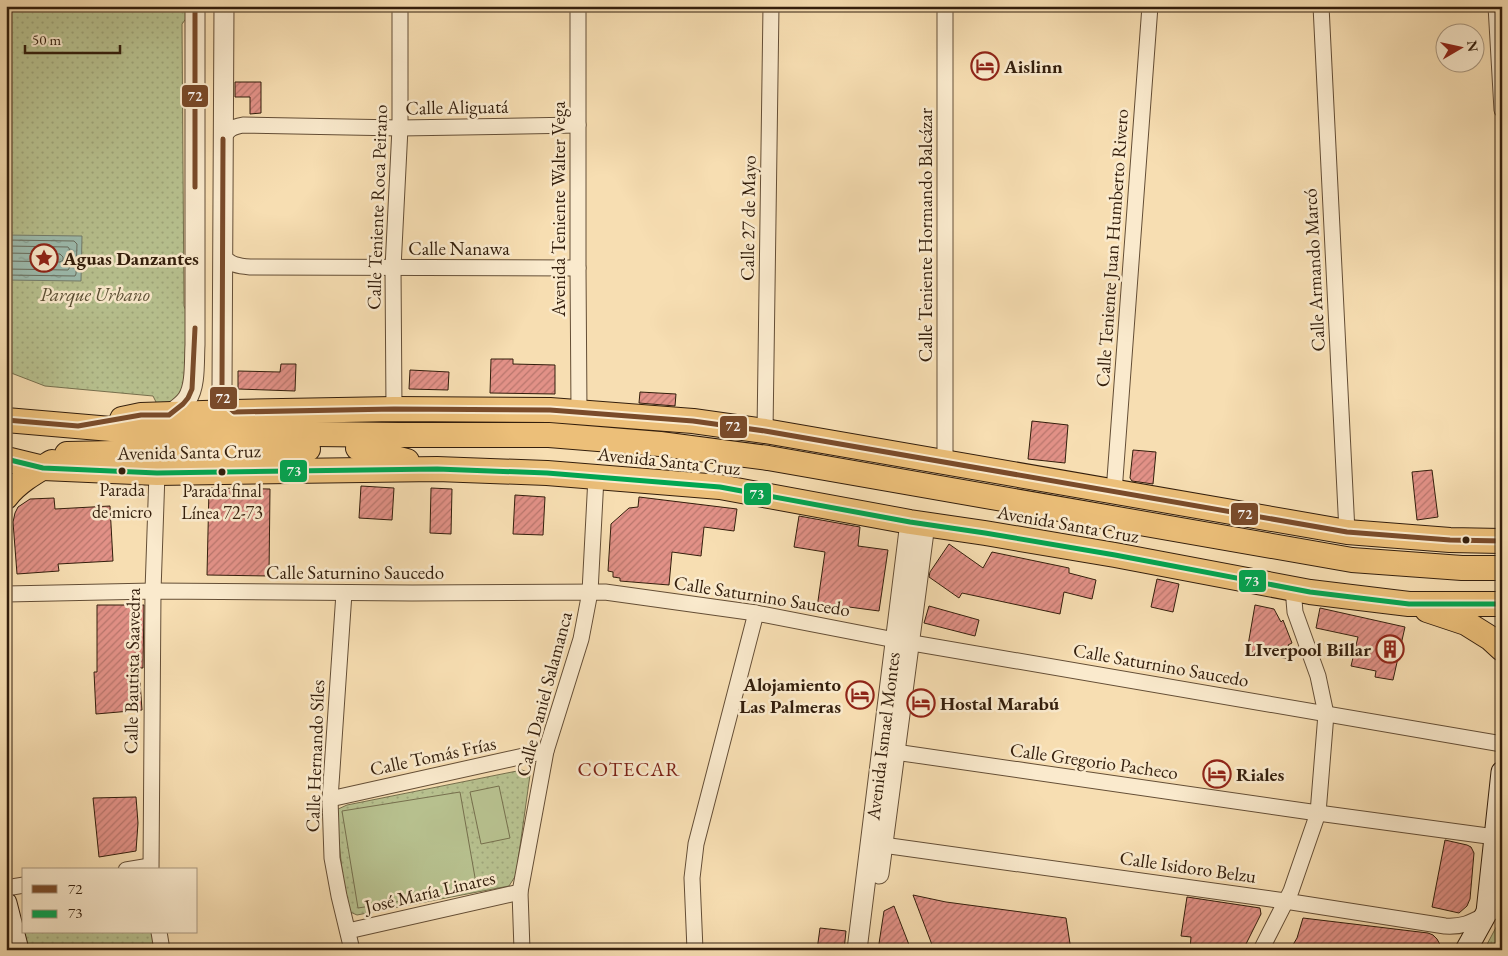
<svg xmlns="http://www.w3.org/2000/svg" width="1508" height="956" font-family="'EB Garamond',serif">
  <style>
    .grass { fill: url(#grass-tufts); stroke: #76704e }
    .park { fill: url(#park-dots); stroke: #76704e }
    .garden { fill: #b8c290; stroke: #76704e }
    .water { fill: url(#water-ripples); stroke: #737d6e }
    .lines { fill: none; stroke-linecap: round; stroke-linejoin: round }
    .shore { stroke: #686d5e; stroke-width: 1 }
    .building { fill: url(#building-hatch); stroke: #331e0c }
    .minor-casing { stroke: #644e36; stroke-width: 17 }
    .tertiary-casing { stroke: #644e36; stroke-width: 21 }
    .secondary-casing { stroke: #331e0c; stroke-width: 23 }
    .primary-casing { stroke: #331e0c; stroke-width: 26 }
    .minor { stroke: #faeacd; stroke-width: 15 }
    .tertiary { stroke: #faeacd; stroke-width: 19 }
    .secondary { stroke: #faeacd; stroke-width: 21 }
    .primary { stroke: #ecbf79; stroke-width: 24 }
    .bus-1-casing { stroke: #faeacd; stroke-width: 9 }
    .bus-2-casing { stroke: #faeacd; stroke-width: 9 }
    .bus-1 { stroke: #7a4b2a; stroke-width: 5 }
    .bus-2 { stroke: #00a651; stroke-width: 5 }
    .bus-dot { fill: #331e0c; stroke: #faeacd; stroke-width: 2 }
    .labels { text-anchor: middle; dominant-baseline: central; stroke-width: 5; stroke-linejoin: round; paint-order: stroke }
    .bus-label { font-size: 18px; fill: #331e0c; stroke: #faeacd }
    .poi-label { font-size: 19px; font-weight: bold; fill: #331e0c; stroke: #faeacd; text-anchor: start }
    .street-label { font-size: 19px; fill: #331e0c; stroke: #faeacd }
    .park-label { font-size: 19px; font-style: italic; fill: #5b4f34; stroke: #faeacd }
    .neighbourhood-label { font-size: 20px; letter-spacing: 1px; fill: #7a1f14; stroke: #faeacd }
    .line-badge { stroke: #faeacd; stroke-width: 2 }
    .badge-label { font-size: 14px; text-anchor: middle; font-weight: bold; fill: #fff }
  </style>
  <defs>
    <pattern id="grass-tufts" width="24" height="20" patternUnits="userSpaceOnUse" patternTransform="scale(1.25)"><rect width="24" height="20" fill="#b8c290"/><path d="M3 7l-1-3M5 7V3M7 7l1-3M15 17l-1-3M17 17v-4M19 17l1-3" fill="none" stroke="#9fa67b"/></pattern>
    <pattern id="park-dots" width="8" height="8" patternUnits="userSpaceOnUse" patternTransform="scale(1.25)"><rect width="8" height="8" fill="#b8c290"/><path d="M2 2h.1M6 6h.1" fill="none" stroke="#9fa67b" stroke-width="1.8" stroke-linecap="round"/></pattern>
    <pattern id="water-ripples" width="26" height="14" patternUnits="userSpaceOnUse" patternTransform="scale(1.25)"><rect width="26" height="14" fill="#9dbcaf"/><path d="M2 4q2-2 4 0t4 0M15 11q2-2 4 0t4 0" fill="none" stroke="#88a195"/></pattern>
    <pattern id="building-hatch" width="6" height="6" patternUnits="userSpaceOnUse" patternTransform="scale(1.25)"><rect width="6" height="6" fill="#e29187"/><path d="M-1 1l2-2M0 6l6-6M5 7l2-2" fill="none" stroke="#b8766d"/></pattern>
  </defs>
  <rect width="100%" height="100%" fill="#f7deb2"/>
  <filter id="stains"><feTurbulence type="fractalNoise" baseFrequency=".004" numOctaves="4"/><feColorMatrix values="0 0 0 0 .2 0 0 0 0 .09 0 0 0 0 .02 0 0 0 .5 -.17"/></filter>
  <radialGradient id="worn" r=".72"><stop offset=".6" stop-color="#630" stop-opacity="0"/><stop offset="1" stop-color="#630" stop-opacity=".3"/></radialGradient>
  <path class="grass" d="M1501 918 1502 950H1484Z"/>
  <g class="park">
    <path d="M6 6H188V16L182 24 184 306 191 322 189 384 170 406H158L153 396 45 386 6 371Z"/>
    <path d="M522 770 527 772 530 775 516 875 509 886 357 915 348 911 346 906 336 815V810L347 805Z"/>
    <path d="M24 932H154L156 945 140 946 121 950H28Z"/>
  </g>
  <g class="garden">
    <path d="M499 786 510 838 481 844 470 792Z"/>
    <path d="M460 792 477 889 358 908 342 811Z"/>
  </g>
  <path class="water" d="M6 235 82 236 81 281 6 280Z"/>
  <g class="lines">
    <g class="shore">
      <path d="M6 240 74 241 77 244 76 274 75 276 6 275"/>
      <path d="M6 246 68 247 70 250V267L68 270 6 269"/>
      <path d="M6 253 60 254 63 257V260L60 262 6 261"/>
    </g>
  </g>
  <g class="building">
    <path d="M235 82H261V113L250 114V97H235Z"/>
    <path d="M491 359H513V364L555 365V394L490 393Z"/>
    <path d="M281 364H296L295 391 238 389V371L280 372Z"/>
    <path d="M410 370 449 372 448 390 409 389Z"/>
    <path d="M640 392 676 394 675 406 639 403Z"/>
    <path d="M1032 421 1068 425 1065 463 1028 459Z"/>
    <path d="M1133 450 1156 452 1153 484 1132 481 1130 478Z"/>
    <path d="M1432 470 1438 517 1417 520 1412 472Z"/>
    <path d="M361 486 394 488 392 520 359 518Z"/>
    <path d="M209 488 270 489 269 576 207 575Z"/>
    <path d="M431 488 452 489 451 534 430 533Z"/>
    <path d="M515 495 545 497 543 535 513 534Z"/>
    <path d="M639 497 737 509 734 531 704 527 701 556 672 552 669 585 620 581V578L613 577V572L608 571 611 524 629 508 638 507Z"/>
    <path d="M54 498 55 509 110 506 113 561 58 564 59 571 17 574 13 522 15 513 18 507 30 499Z"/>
    <path d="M799 516 860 527 858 546 888 550 879 611 849 607 848 612 817 608 825 552 794 547Z"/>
    <path d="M949 544 983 568 992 552 1069 568V573L1096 580 1092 599 1064 592 1060 614 962 593 959 598 929 577 930 572Z"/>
    <path d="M1157 579 1179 584 1173 612 1151 607Z"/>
    <path d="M97 605H144L143 668H139L142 710 96 714 94 672H97Z"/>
    <path d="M1255 605 1274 609 1281 622 1283 620 1292 643 1288 645 1294 660 1247 651Z"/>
    <path d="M929 606 979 620 975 636 924 623Z"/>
    <path d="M1320 608 1405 627 1393 680 1375 677 1376 671 1351 666 1358 637 1316 628Z"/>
    <path d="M136 797 138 823 136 851 99 857 93 798Z"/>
    <path d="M1445 840 1467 845 1471 847 1474 853 1470 899 1467 906 1459 913 1432 907Z"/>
    <path d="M913 895 946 902 1066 918 1071 950H934Z"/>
    <path d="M1187 897 1260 908 1261 914 1243 950H1190L1191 937 1181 936Z"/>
    <path d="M894 906 911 950H878L884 911Z"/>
    <path d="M1303 918 1428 933 1433 935 1437 939 1443 950H1290L1297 938Z"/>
    <path d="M820 928 846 931 844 950H817Z"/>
  </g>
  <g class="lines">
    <g class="minor-casing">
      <g id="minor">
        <path d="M578 6V268L579 411"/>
        <path d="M1321 6 1347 532"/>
        <path d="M1496 6 1502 110"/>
        <path d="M223 139C227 129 233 127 243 125L400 128 578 125"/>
        <path d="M223 256C230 265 239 266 250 267L578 268"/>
        <path d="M394 409 393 268 400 128V6"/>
        <path d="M765 431 771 6"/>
        <path d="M945 463V6"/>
        <path d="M1114 492 1150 6"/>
        <path d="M344 593 330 799 332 858 339 896 352 950"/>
        <path d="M6 594 153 591 412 593 605 592 756 613 895 640 1502 744"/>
        <path d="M895 752 1318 813 1495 837"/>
        <path d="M330 799 546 751"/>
        <path d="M883 845 1285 901 1445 926C1463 927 1470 923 1485 915"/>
        <path d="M126 870 150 866"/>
        <path d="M151 870 153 591 157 473"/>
        <path d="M6 888 24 885"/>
        <path d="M348 931 520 892"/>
        <path d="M159 932 162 950"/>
        <path d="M522 950 520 892 546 751 581 639 590 592 596 477"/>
        <path d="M695 950 692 878 696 844 756 613"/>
        <path d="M1261 950 1291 891 1318 813 1326 714 1318 676 1295 612 1293 588"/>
      </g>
    </g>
    <g class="tertiary-casing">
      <g id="tertiary">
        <path d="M224 6 222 388 224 403 234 412"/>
        <path d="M169 415C175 410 182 406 187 399 196 386 194 361 195 345V6"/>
        <path d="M879 874 925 524"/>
        <path d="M857 950 910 522"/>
      </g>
    </g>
    <g class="secondary-casing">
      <g id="secondary">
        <path d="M6 903 18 950"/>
        <path d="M1487 912 1502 772"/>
        <path d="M1466 950 1487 912 1498 904"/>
      </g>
    </g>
    <g class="primary-casing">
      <g id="primary">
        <path d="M122 419 141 415 234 412 394 409 550 410 693 421 765 431 1347 532 1450 540 1502 541"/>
        <path d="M6 420 146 432 398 435H549L660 444 768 458 1352 560 1462 568H1502"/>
        <path d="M358 448 407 461"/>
        <path d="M67 454 308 449"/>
        <path d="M6 459 43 468 157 473 437 469 547 473 720 487 910 522 985 533 1115 555 1310 592 1409 604H1502"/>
        <path d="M6 497C17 482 37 471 52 462"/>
        <path d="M1427 610 1466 623 1490 638 1502 649"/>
      </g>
    </g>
    <use href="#minor" class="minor"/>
    <use href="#tertiary" class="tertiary"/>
    <use href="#secondary" class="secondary"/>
    <use href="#primary" class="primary"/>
    <g class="bus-1-casing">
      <g id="bus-1">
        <path d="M195 6V187"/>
        <path d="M223 139 222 388 224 403 234 412 394 409 550 410 693 421 765 431 1347 532 1450 540 1502 541"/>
        <path d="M6 420 78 426 141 415H169L183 404 188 398 192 389 195 328"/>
      </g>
    </g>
    <g class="bus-2-casing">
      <path id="bus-2" d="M6 459 43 468 157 473 437 469 547 473 720 487 910 522 985 533 1115 555 1310 592 1409 604H1502"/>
    </g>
    <use href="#bus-1" class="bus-1"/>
    <use href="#bus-2" class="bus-2"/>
  </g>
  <defs>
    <g id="hotel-ring" transform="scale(1.4375)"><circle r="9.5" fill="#faeacd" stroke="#8f2418" stroke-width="1.5"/><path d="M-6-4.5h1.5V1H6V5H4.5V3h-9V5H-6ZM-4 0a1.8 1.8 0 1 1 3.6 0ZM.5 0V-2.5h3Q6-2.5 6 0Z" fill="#8f2418"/></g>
    <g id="sight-ring" transform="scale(1.4375)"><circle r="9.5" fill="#faeacd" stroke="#8f2418" stroke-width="1.5"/><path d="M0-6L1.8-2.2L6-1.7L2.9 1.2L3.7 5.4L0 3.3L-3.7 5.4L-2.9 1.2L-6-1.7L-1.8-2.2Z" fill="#8f2418"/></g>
    <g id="building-ring" transform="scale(1.4375)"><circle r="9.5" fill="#faeacd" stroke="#8f2418" stroke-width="1.5"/><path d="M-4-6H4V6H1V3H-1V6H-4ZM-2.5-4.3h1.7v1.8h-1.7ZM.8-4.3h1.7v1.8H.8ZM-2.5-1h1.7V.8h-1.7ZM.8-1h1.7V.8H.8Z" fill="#8f2418"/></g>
  </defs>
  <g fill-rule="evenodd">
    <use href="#hotel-ring" x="985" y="66"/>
    <use href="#sight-ring" x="44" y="258"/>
    <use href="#building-ring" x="1390" y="649"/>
    <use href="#hotel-ring" x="860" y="695"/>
    <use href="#hotel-ring" x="921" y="703"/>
    <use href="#hotel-ring" x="1217" y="774"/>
  </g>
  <g class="bus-dot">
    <circle cx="122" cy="471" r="4.5"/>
    <circle cx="222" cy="472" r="4.5"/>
    <circle cx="1466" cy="540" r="4.5"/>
  </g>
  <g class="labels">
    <g class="bus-label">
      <text x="122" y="489">Parada<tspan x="122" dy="22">de micro</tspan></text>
      <text x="222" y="490">Parada final<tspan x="222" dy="22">Línea 72-73</tspan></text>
    </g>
    <g class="poi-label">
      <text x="1004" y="66">Aislinn</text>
      <text x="63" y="258">Aguas Danzantes</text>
      <text x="1371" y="649" text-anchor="end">LIverpool Billar</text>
      <text x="841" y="684" text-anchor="end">Alojamiento<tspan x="841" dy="22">Las Palmeras</tspan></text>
      <text x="940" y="703">Hostal Marabú</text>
      <text x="1236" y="774">Riales</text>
    </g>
    <g class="street-label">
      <text transform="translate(457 107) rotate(-1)">Calle Aliguatá</text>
      <text transform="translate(377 207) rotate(-88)">Calle Teniente Roca Peirano</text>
      <text transform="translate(558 209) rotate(-90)">Avenida Teniente Walter Vega</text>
      <text transform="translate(748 218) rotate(-89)">Calle 27 de Mayo</text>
      <text transform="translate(925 235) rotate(-90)">Calle Teniente Hormando Balcázar</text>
      <text x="459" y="248">Calle Nanawa</text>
      <text transform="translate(1112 248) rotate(-86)">Calle Teniente Juan Humberto Rivero</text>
      <text transform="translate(1314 270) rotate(-93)">Calle Armando Marcó</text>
      <text transform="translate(189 452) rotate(-1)">Avenida Santa Cruz</text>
      <text transform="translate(669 461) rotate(6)">Avenida Santa Cruz</text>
      <text transform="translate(1068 524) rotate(10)">Avenida Santa Cruz</text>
      <text x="355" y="572">Calle Saturnino Saucedo</text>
      <text transform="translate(762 596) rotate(9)">Calle Saturnino Saucedo</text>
      <text transform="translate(1161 665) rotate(10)">Calle Saturnino Saucedo</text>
      <text transform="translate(132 671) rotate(-89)">Calle Bautista Saavedra</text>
      <text transform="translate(544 694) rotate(-75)">Calle Daniel Salamanca</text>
      <text transform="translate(883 736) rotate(-83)">Avenida Ismael Montes</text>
      <text transform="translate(315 756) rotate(-88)">Calle Hernando Síles</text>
      <text transform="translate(433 756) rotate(-12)">Calle Tomás Frías</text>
      <text transform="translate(1094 761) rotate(8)">Calle Gregorio Pacheco</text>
      <text transform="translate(1188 867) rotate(8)">Calle Isidoro Belzu</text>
      <text transform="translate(430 892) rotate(-13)">José María Linares</text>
    </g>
    <g class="park-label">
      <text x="95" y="294">Parque Urbano</text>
    </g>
    <g class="neighbourhood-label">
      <text x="629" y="769">COTECAR</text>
    </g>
  </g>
  <g class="line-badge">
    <rect x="181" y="84" width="28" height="24" rx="5" fill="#7a4b2a"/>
    <rect x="209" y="386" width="29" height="24" rx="5" fill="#7a4b2a"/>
    <rect x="719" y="415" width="29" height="24" rx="5" fill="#7a4b2a"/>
    <rect x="279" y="459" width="29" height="24" rx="5" fill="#00a651"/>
    <rect x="743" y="482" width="29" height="24" rx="5" fill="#00a651"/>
    <rect x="1230" y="502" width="29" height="24" rx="5" fill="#7a4b2a"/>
    <rect x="1238" y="569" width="29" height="24" rx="5" fill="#00a651"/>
  </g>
  <g class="badge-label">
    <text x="195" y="101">72</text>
    <text x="223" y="403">72</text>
    <text x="733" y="431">72</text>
    <text x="294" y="476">73</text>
    <text x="757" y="499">73</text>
    <text x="1245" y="519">72</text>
    <text x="1252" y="586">73</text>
  </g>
  <rect width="1508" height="956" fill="none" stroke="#f7deb2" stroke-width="25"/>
  <rect x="8" y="8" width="1493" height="941" fill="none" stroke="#331e0c" stroke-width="2.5"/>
  <rect x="12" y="12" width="1483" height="931" fill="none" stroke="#331e0c"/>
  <rect x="22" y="868" width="175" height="65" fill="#faeacd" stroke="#aa9880"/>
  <rect x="32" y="885" width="25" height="8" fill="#7a4b2a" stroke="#aa9880"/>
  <text x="68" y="894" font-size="15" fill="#331e0c">72</text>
  <rect x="32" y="910" width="25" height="8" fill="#00a651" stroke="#aa9880"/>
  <text x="68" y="918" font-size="15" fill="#331e0c">73</text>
  <g transform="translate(1460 48) rotate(81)"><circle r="24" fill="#faeacd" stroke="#aa9880"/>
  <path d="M0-4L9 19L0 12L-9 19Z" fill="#8f2418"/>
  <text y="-8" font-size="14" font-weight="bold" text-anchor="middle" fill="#331e0c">N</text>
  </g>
  <path d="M25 45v8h95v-8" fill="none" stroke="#331e0c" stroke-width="2.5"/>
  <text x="32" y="45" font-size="15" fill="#331e0c" stroke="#faeacd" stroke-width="4" paint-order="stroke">50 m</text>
  <rect width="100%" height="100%" filter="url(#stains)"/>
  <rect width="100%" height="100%" fill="url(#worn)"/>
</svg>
